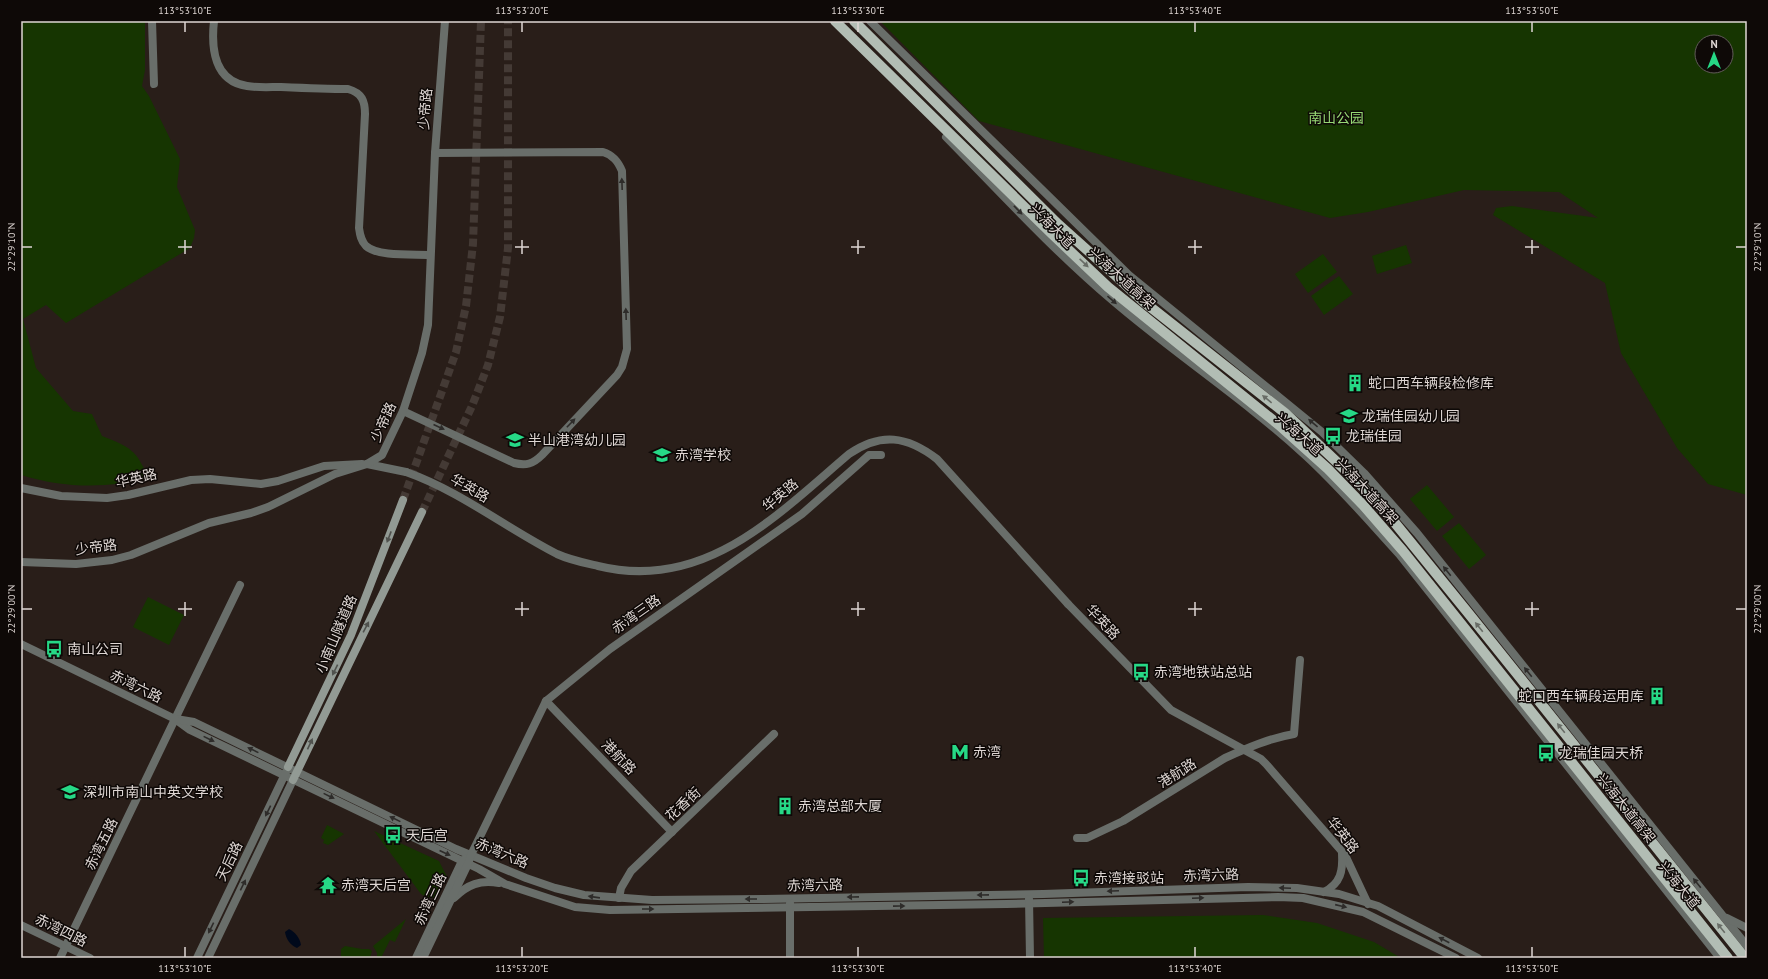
<svg xmlns="http://www.w3.org/2000/svg" width="1768" height="979" font-family="'PT Sans','Noto Sans SC',sans-serif">
  <style>
    .green { fill: #163501; fill-rule: evenodd }
    .water { fill: #00091b }
    .lines { fill: none; stroke-linecap: round; stroke-linejoin: round }
    .secondary-tunnel { stroke: #443a35; stroke-width: 8; stroke-dasharray: 8 4; stroke-linecap: butt }
    .minor { stroke: #696e6a; stroke-width: 8 }
    .tertiary { stroke: #696e6a; stroke-width: 8 }
    .secondary { stroke: #929a94; stroke-width: 8 }
    .primary { stroke: #b2bdb4; stroke-width: 10 }
    .tertiary-bridge { stroke: #696e6a; stroke-width: 8 }
    .primary-bridge { stroke: #b2bdb4; stroke-width: 10 }
    .oneway { fill: #2e2c2a }
    .oneway2 { fill: #686c66 }
    .oneway3 { fill: #50524e }
    .ticks { fill: none; stroke: #ded6d3; stroke-width: 1.5 }
    .labels { text-anchor: middle; dominant-baseline: central; stroke-width: 3; stroke-linejoin: round; paint-order: stroke }
    .street-label { font-size: 14px; fill: #ded6d3; stroke: #0e0907 }
    .park-label { font-size: 14px; fill: #96d774; stroke: #0e0907 }
    .poi-label { font-size: 14px; fill: #ded6d3; stroke: #0e0907; text-anchor: start }
    .neatline { fill: none; stroke: #ded6d3; stroke-width: 1.5 }
    .ticks-label { font-size: 10px; text-anchor: middle; fill: #ded6d3 }
  </style>
  <rect width="100%" height="100%" fill="#291e19"/>
  <g class="green">
    <path d="M21 21H145V70L142 86 149 96 180 159 177 187 195 230 194 238 190 248 66 323 46 305 23 319 36 368 73 411 92 414 102 436C130 447 137 450 148 478 106 489 63 488 21 475Z"/>
    <path d="M880 21H1747V495L1708 484 1677 448 1621 353 1605 283 1493 215 1496 208 1512 206 1598 218 1559 192 1464 190 1368 212 1330 218 979 121ZM1702 42H1726V66H1702Z"/>
    <path d="M1406 245 1412 263 1377 274 1372 256Z"/>
    <path d="M1323 254 1337 272 1308 293 1295 274Z"/>
    <path d="M1339 276 1353 294 1324 315 1311 296Z"/>
    <path d="M1427 485 1454 517 1437 531 1410 499Z"/>
    <path d="M1459 523 1486 555 1469 569 1442 536Z"/>
    <path d="M148 597 184 615 169 645 133 627Z"/>
    <path d="M327 825 344 834 328 845 323 843 324 840 321 838Z"/>
    <path d="M374 831 439 861 447 877 436 898 426 897 421 894Z"/>
    <path d="M1263 915 1317 923 1374 942 1401 958H1044L1043 918Z"/>
    <path d="M406 919 395 942 390 940 381 958H377V953L373 946Z"/>
    <path d="M345 946 362 949H369L372 951 370 958H341V949Z"/>
  </g>
  <path class="water" d="M289 929C295 932 300 938 301 945L297 948C290 945 286 939 285 932Z"/>
  <g class="lines">
    <g class="secondary-tunnel">
      <path d="M403 500 456 352 466 306 473 244 481 21"/>
      <path d="M422 512 472 406 488 365 500 317 508 248V21"/>
    </g>
    <g class="minor">
      <path d="M152 21 154 84"/>
      <path d="M214 21C211 48 214 81 247 86 258 88 270 87 281 87 303 88 326 89 348 89 362 93 365 101 365 114L359 228C360 235 361 241 366 246 378 257 414 254 430 255"/>
      <path d="M403 411 514 463C526 466 533 464 542 455L617 375 622 367 627 349 622 171C618 161 613 155 603 152L435 153"/>
      <path d="M21 488 61 496 107 498 128 495 191 480 210 479 261 484 278 481 324 466 362 464"/>
      <path d="M175 719 240 585"/>
      <path d="M672 832 546 701 610 649 802 514 869 455H881"/>
      <path d="M1077 838H1087L1123 821 1225 758C1247 748 1270 738 1294 734L1300 660"/>
      <path d="M619 898 621 888 631 871 774 734"/>
    </g>
    <g class="tertiary">
      <path d="M870 21 1129 275 1322 432 1364 473 1417 533 1747 946"/>
      <path d="M946 137C1000 192 1053 250 1112 300 1175 354 1244 399 1305 455 1339 486 1368 520 1399 554L1720 958"/>
      <path d="M367 464 406 472"/>
      <path d="M21 562 76 564 112 560 131 555 209 523 251 513 268 507 335 474 367 464 382 455 403 411 422 353 428 325 435 153 445 21"/>
      <path d="M1068 604 1171 710 1261 759 1266 764 1345 855 1368 904"/>
      <path d="M21 644 175 719 190 730 479 869 505 884 575 907 610 910 1006 904 1278 897 1303 898 1363 912 1456 958"/>
      <path d="M176 719 194 722 456 849 526 878 555 888 584 895 652 900 764 899 1043 894 1248 887 1297 888 1339 894 1378 906 1478 958"/>
      <path d="M1324 892C1341 883 1343 871 1342 853"/>
      <path d="M454 898C468 884 480 880 499 883"/>
      <path d="M1029 899 1030 958"/>
      <path d="M1727 918 1747 928"/>
      <path d="M21 925 90 958"/>
      <path d="M60 958 175 719"/>
      <path d="M197 958 286 772"/>
      <path d="M208 958 293 780"/>
      <path d="M416 958 462 861 465 859"/>
      <path d="M423 958 468 864 471 855 546 701"/>
      <path d="M790 958V903"/>
    </g>
    <g class="secondary">
      <path d="M288 767 351 635 403 500"/>
      <path d="M293 780 422 512"/>
    </g>
    <path class="primary" d="M835 21 1052 234 1108 287 1279 425 1328 469 1363 505 1403 551 1728 958"/>
    <path class="tertiary-bridge" d="M406 472C460 491 506 528 557 554 570 560 585 563 598 566 704 592 776 516 849 454 881 432 907 436 937 459L1068 604"/>
    <path class="primary-bridge" d="M854 21 1058 224 1115 275 1144 302 1285 413 1359 483 1395 523 1469 614 1745 958"/>
  </g>
  <defs><path id="oneway-solid" d="M-6-.8H1V-3.2L6.5 0L1 3.2V.8H-6Z"/></defs>
  <g class="oneway">
    <use href="#oneway-solid" transform="translate(622 184) rotate(-92)"/>
    <use href="#oneway-solid" transform="translate(1018 210) rotate(46)"/>
    <use href="#oneway-solid" transform="translate(1112 300) rotate(41)"/>
    <use href="#oneway-solid" transform="translate(626 314) rotate(-92)"/>
    <use href="#oneway-solid" transform="translate(571 423) rotate(-46)"/>
    <use href="#oneway-solid" transform="translate(1313 423) rotate(-140)"/>
    <use href="#oneway-solid" transform="translate(439 427) rotate(24)"/>
    <use href="#oneway-solid" transform="translate(1447 571) rotate(-129)"/>
    <use href="#oneway-solid" transform="translate(1528 672) rotate(-129)"/>
    <use href="#oneway-solid" transform="translate(209 739) rotate(26)"/>
    <use href="#oneway-solid" transform="translate(253 750) rotate(-154)"/>
    <use href="#oneway-solid" transform="translate(329 796) rotate(26)"/>
    <use href="#oneway-solid" transform="translate(268 811) rotate(116)"/>
    <use href="#oneway-solid" transform="translate(395 819) rotate(-154)"/>
    <use href="#oneway-solid" transform="translate(445 853) rotate(25)"/>
    <use href="#oneway-solid" transform="translate(1697 883) rotate(-129)"/>
    <use href="#oneway-solid" transform="translate(243 885) rotate(-64)"/>
    <use href="#oneway-solid" transform="translate(1285 888) rotate(-178)"/>
    <use href="#oneway-solid" transform="translate(1113 891) rotate(178)"/>
    <use href="#oneway-solid" transform="translate(983 895) rotate(179)"/>
    <use href="#oneway-solid" transform="translate(594 897) rotate(-172)"/>
    <use href="#oneway-solid" transform="translate(853 897) rotate(179)"/>
    <use href="#oneway-solid" transform="translate(1198 898) rotate(-2)"/>
    <use href="#oneway-solid" transform="translate(751 899) rotate(180)"/>
    <use href="#oneway-solid" transform="translate(1068 902) rotate(-2)"/>
    <use href="#oneway-solid" transform="translate(899 906) rotate(-1)"/>
    <use href="#oneway-solid" transform="translate(1341 906) rotate(13)"/>
    <use href="#oneway-solid" transform="translate(648 909)"/>
    <use href="#oneway-solid" transform="translate(211 928) rotate(116)"/>
    <use href="#oneway-solid" transform="translate(1444 940) rotate(-152)"/>
  </g>
  <g class="oneway2">
    <use href="#oneway-solid" transform="translate(1084 263) rotate(43)"/>
    <use href="#oneway-solid" transform="translate(1267 399) rotate(-141)"/>
    <use href="#oneway-solid" transform="translate(1479 627) rotate(-129)"/>
    <use href="#oneway-solid" transform="translate(1561 728) rotate(-129)"/>
    <use href="#oneway-solid" transform="translate(1721 928) rotate(-129)"/>
  </g>
  <g class="oneway3">
    <use href="#oneway-solid" transform="translate(389 537) rotate(111)"/>
    <use href="#oneway-solid" transform="translate(366 627) rotate(-62)"/>
    <use href="#oneway-solid" transform="translate(335 670) rotate(116)"/>
    <use href="#oneway-solid" transform="translate(310 744) rotate(-65)"/>
  </g>
  <path class="ticks" d="M185 22V32M522 22V32M858 22V32M1195 22V32M1532 22V32M185 240V254M522 240V254M858 240V254M1195 240V254M1532 240V254M22 247H32M178 247H192M515 247H529M851 247H865M1188 247H1202M1525 247H1539M1736 247H1746M185 602V616M522 602V616M858 602V616M1195 602V616M1532 602V616M22 609H32M178 609H192M515 609H529M851 609H865M1188 609H1202M1525 609H1539M1736 609H1746M185 947V957M522 947V957M858 947V957M1195 947V957M1532 947V957"/>
  <defs>
    <g id="building-bare" transform="scale(1.38)"><path d="M-4-6H4V6H1V3H-1V6H-4ZM-2.5-4.3h1.7v1.8h-1.7ZM.8-4.3h1.7v1.8H.8ZM-2.5-1h1.7V.8h-1.7ZM.8-1h1.7V.8H.8Z" fill="#26d886" stroke="#0e0907" stroke-width="2.5" paint-order="stroke"/></g>
    <g id="school-bare" transform="scale(1.38)"><path d="M0-5L7-2L0 1L-7-2ZM-4 1L0 2.5L4 1V4Q0 6-4 4Z" fill="#26d886" stroke="#0e0907" stroke-width="2.5" paint-order="stroke"/></g>
    <g id="bus-bare" transform="scale(1.38)"><path d="M-5-6H5V4H4V6H2V4H-2V6H-4V4H-5ZM-3.5-4V0h7V-4ZM-3.5 1.2v1.5H-2V1.2ZM2 1.2v1.5H3.5V1.2Z" fill="#26d886" stroke="#0e0907" stroke-width="2.5" paint-order="stroke"/></g>
    <g id="metro-bare" transform="scale(1.38)"><path d="M-5.5 5V-5H-3L0 0L3-5H5.5V5H3V-.5L0 4L-3-.5V5Z" fill="#26d886" stroke="#0e0907" stroke-width="2.5" paint-order="stroke"/></g>
    <g id="temple-bare" transform="scale(1.38)"><path d="M0-6L5-2H3V0L6.5 2.5H4V6H1.5V3h-3V6H-4V2.5H-6.5L-3 0V-2H-5Z" fill="#26d886" stroke="#0e0907" stroke-width="2.5" paint-order="stroke"/></g>
  </defs>
  <g fill-rule="evenodd">
    <use href="#building-bare" x="1355" y="383"/>
    <use href="#school-bare" x="1349" y="416"/>
    <use href="#bus-bare" x="1333" y="436"/>
    <use href="#school-bare" x="515" y="440"/>
    <use href="#school-bare" x="662" y="455"/>
    <use href="#bus-bare" x="54" y="649"/>
    <use href="#bus-bare" x="1141" y="672"/>
    <use href="#building-bare" x="1657" y="696"/>
    <use href="#metro-bare" x="960" y="752"/>
    <use href="#bus-bare" x="1546" y="753"/>
    <use href="#school-bare" x="70" y="792"/>
    <use href="#building-bare" x="785" y="806"/>
    <use href="#bus-bare" x="393" y="835"/>
    <use href="#bus-bare" x="1081" y="878"/>
    <use href="#temple-bare" x="328" y="885"/>
  </g>
  <g class="labels">
    <g class="street-label">
      <text transform="translate(425 109) rotate(-85)">少帝路</text>
      <text transform="translate(1052 226) rotate(45)">兴海大道</text>
      <text transform="translate(1122 278) rotate(42)">兴海大道高架</text>
      <text transform="translate(383 422) rotate(-66)">少帝路</text>
      <text transform="translate(1299 434) rotate(41)">兴海大道</text>
      <text transform="translate(136 478) rotate(-13)">华英路</text>
      <text transform="translate(470 488) rotate(30)">华英路</text>
      <text transform="translate(1367 491) rotate(47)">兴海大道高架</text>
      <text transform="translate(780 495) rotate(-40)">华英路</text>
      <text transform="translate(96 547) rotate(-7)">少帝路</text>
      <text transform="translate(636 614) rotate(-35)">赤湾三路</text>
      <text transform="translate(1103 622) rotate(47)">华英路</text>
      <text transform="translate(336 634) rotate(-67)">小南山隧道路</text>
      <text transform="translate(136 686) rotate(26)">赤湾六路</text>
      <text transform="translate(619 757) rotate(46)">港航路</text>
      <text transform="translate(1177 773) rotate(-32)">港航路</text>
      <text transform="translate(683 804) rotate(-43)">花香街</text>
      <text transform="translate(1626 808) rotate(51)">兴海大道高架</text>
      <text transform="translate(1343 835) rotate(52)">华英路</text>
      <text transform="translate(101 844) rotate(-64)">赤湾五路</text>
      <text transform="translate(502 853) rotate(23)">赤湾六路</text>
      <text transform="translate(229 861) rotate(-64)">天后路</text>
      <text transform="translate(1211 875) rotate(-2)">赤湾六路</text>
      <text transform="translate(815 885) rotate(-1)">赤湾六路</text>
      <text transform="translate(1679 885) rotate(51)">兴海大道</text>
      <text transform="translate(430 899) rotate(-65)">赤湾三路</text>
      <text transform="translate(61 930) rotate(26)">赤湾四路</text>
    </g>
    <g class="park-label">
      <text x="1336" y="118">南山公园</text>
    </g>
    <g class="poi-label">
      <text x="1368" y="383">蛇口西车辆段检修库</text>
      <text x="1362" y="416">龙瑞佳园幼儿园</text>
      <text x="1346" y="436">龙瑞佳园</text>
      <text x="528" y="440">半山港湾幼儿园</text>
      <text x="675" y="455">赤湾学校</text>
      <text x="67" y="649">南山公司</text>
      <text x="1154" y="672">赤湾地铁站总站</text>
      <text x="1644" y="696" text-anchor="end">蛇口西车辆段运用库</text>
      <text x="973" y="752">赤湾</text>
      <text x="1559" y="753">龙瑞佳园天桥</text>
      <text x="83" y="792">深圳市南山中英文学校</text>
      <text x="798" y="806">赤湾总部大厦</text>
      <text x="406" y="835">天后宫</text>
      <text x="1094" y="878">赤湾接驳站</text>
      <text x="341" y="885">赤湾天后宫</text>
    </g>
  </g>
  <rect width="1768" height="979" fill="none" stroke="#0e0907" stroke-width="44"/>
  <g transform="translate(1714 54)"><circle r="19" fill="#0e0907" stroke="#615b59"/>
  <path d="M0-3L7 15L0 10L-7 15Z" fill="#26d886"/>
  <text y="-6" font-size="11" font-weight="bold" text-anchor="middle" fill="#ded6d3">N</text>
  </g>
  <rect x="22" y="22" width="1724" height="935" class="neatline"/>
  <g class="ticks-label">
    <text x="185" y="14">113°53'10"E</text>
    <text x="522" y="14">113°53'20"E</text>
    <text x="858" y="14">113°53'30"E</text>
    <text x="1195" y="14">113°53'40"E</text>
    <text x="1532" y="14">113°53'50"E</text>
    <text transform="translate(11 247) rotate(-90)" y="4">22°29'10"N</text>
    <text transform="translate(1757 247) rotate(-90)" y="4">22°29'10"N</text>
    <text transform="translate(11 609) rotate(-90)" y="4">22°29'00"N</text>
    <text transform="translate(1757 609) rotate(-90)" y="4">22°29'00"N</text>
    <text x="185" y="972">113°53'10"E</text>
    <text x="522" y="972">113°53'20"E</text>
    <text x="858" y="972">113°53'30"E</text>
    <text x="1195" y="972">113°53'40"E</text>
    <text x="1532" y="972">113°53'50"E</text>
  </g>
</svg>
